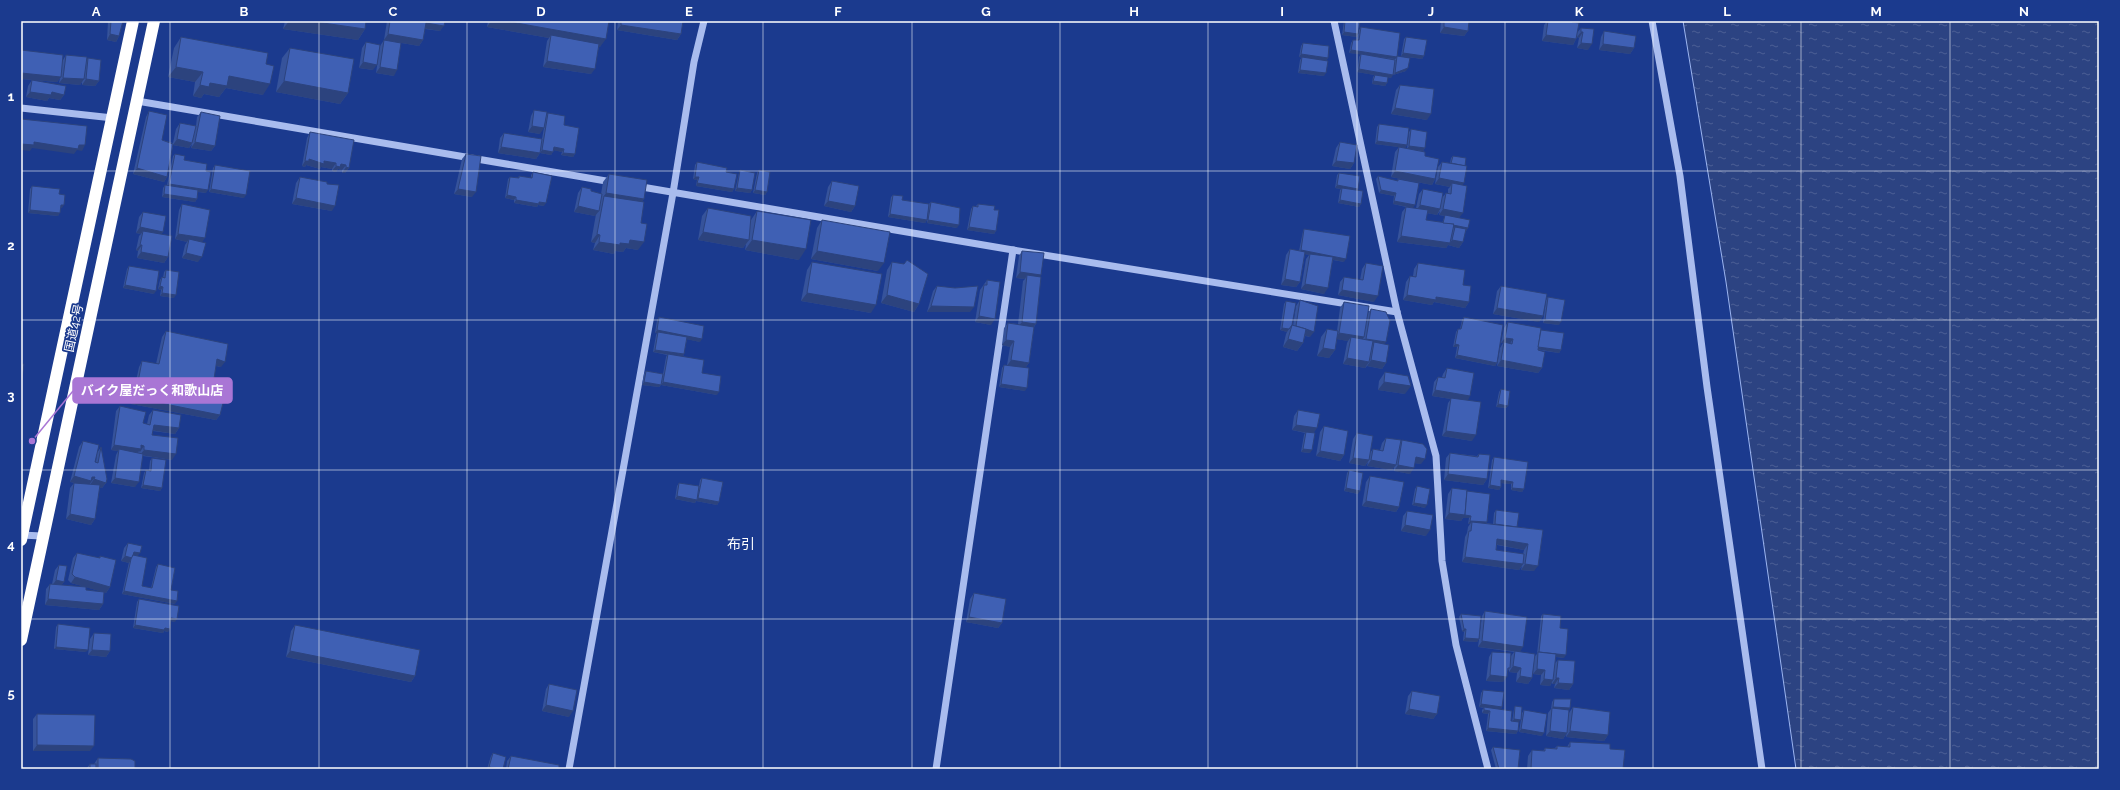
<svg xmlns="http://www.w3.org/2000/svg" width="2120" height="790" font-family="Raleway,'Noto Sans JP',sans-serif">
  <style>
    .water { fill: url(#water-ripples); stroke: #9cb5f0 }
    .lines { fill: none; stroke-linecap: round; stroke-linejoin: round }
    .minor { stroke: #a9bcee; stroke-width: 7 }
    .highway { stroke: #fff; stroke-width: 12 }
    .wall { fill: #36539b; fill-rule: evenodd }
    .shaded-wall { fill: #2c437e }
    .building { fill: #3f60b4; stroke: #2c437e }
    .grid { fill: none; stroke: #fff; stroke-width: 1; stroke-opacity: 0.55 }
    .labels { text-anchor: middle; dominant-baseline: central; stroke-width: 3.5; stroke-linejoin: round; paint-order: stroke }
    .street-label { font-size: 12px; fill: #fff; stroke: #1b3a8e }
    .quarter-label { font-size: 14px; fill: #fff; stroke: #1b3a8e }
    .leader { fill: none; stroke: #a976d5; stroke-width: 1.5 }
    .callout-dot { fill: #a976d5; stroke: #1b3a8e; stroke-width: 1.5 }
    .callout { fill: #a976d5; stroke: #a976d5; stroke-width: 1.5 }
    .callout-label { font-size: 13px; text-anchor: middle; font-weight: bold; fill: #fff }
    .neatline { fill: none; stroke: #fff; stroke-width: 1.5 }
    .grid-label { font-size: 13px; text-anchor: middle; font-weight: bold; fill: #fff }
  </style>
  <defs>
    <pattern id="water-ripples" width="26" height="14" patternUnits="userSpaceOnUse"><rect width="26" height="14" fill="#2c4382"/><path d="M2 4q2-2 4 0t4 0M15 11q2-2 4 0t4 0" fill="none" stroke="#4c5f95"/></pattern>
  </defs>
  <rect width="100%" height="100%" fill="#1b3a8e"/>
  <path class="water" d="M1683 21H2099V769H1796L1726 282Z"/>
  <g class="lines">
    <g class="minor">
      <path d="M1334 21 1397 312 1436 456 1442 561 1456 645 1488 769"/>
      <path d="M1652 21 1680 176 1707 387 1762 769"/>
      <path d="M137 101 612 182"/>
      <path d="M21 108 113 118"/>
      <path d="M636 186 1013 250 1397 312"/>
      <path d="M21 535 42 536"/>
      <path d="M569 769 673 193 694 62 704 21"/>
      <path d="M936 769 1013 250"/>
    </g>
    <g class="highway">
      <path d="M21 540 133 21"/>
      <path d="M21 640 154 21"/>
    </g>
  </g>
  <g class="wall">
    <path d="M108 21H123L119 36 116 42 107 40Z"/>
    <path d="M285 21H366L365 29 358 40 283 29Z"/>
    <path d="M387 21H445L440 31 425 29 423 40 419 46 384 40Z"/>
    <path d="M488 21H609L600 47H599L591 74 543 67 547 41 549 38 487 27Z"/>
    <path d="M618 21H683L681 34 677 40 617 30Z"/>
    <path d="M1344 21H1356L1359 30 1361 27 1397 57 1395 59 1391 78 1388 77 1387 83 1385 86 1372 84 1373 77 1375 75 1357 72 1359 57 1361 54 1349 53 1351 43 1353 40H1357L1358 35 1357 37 1342 35Z"/>
    <path d="M1441 21H1469L1468 31 1464 36 1440 33Z"/>
    <path d="M1547 21H1573L1572 22 1577 33 1581 28 1588 50 1577 48 1579 38 1577 37 1573 45 1542 41 1544 25Z"/>
    <path d="M1604 31 1634 48 1630 54 1599 50 1601 37Z"/>
    <path d="M181 37 266 64 263 95 226 88 219 97 204 94 201 98 193 96 195 82 168 77 174 48Z"/>
    <path d="M1406 37 1424 56 1422 59 1401 56 1404 39Z"/>
    <path d="M384 40 394 76 376 73 380 46Z"/>
    <path d="M366 42 373 70 359 68 362 48Z"/>
    <path d="M1303 43 1328 58 1326 61 1324 76 1298 73 1300 60 1302 57 1311 59 1299 57 1301 46Z"/>
    <path d="M290 48 348 93 340 104 276 92 282 58Z"/>
    <path d="M21 50 63 60 66 55 86 61 88 58 99 81 95 86 82 85V82L80 85 59 83 60 78 57 82 21 79Z"/>
    <path d="M1397 56 1406 71 1393 75 1395 59Z"/>
    <path d="M32 80 64 95 60 100 49 98 47 101 26 97 28 86Z"/>
    <path d="M1400 85 1427 120 1391 114 1396 90Z"/>
    <path d="M534 110 540 134 528 132 531 116Z"/>
    <path d="M149 111 162 140 173 143 176 129 180 123 196 126 197 117 201 112 215 146 211 151 191 148 192 144 189 148 173 145 167 177 164 182 133 174 146 117Z"/>
    <path d="M548 113 564 125 575 154 573 157 561 155 562 152 554 150 551 155 540 153 536 159 498 153 500 138 504 133 542 139 546 116Z"/>
    <path d="M1379 124 1407 145 1405 148H1407L1409 132 1411 129 1425 148 1423 151 1435 179 1432 185 1391 177 1395 152 1399 147 1375 144 1377 127Z"/>
    <path d="M310 132 349 168 345 173H342V170L338 169 336 172 332 171V169L321 167 320 169 306 165 305 167 302 166 307 138Z"/>
    <path d="M1340 142 1354 163 1350 169 1332 166 1336 148Z"/>
    <path d="M175 154 184 160 206 171V193L198 192 197 199 195 202 162 197 163 188 165 185H167L173 156Z"/>
    <path d="M466 154 472 197 454 194 462 159Z"/>
    <path d="M1453 156 1465 166 1459 218 1468 228 1466 231H1465L1463 242 1459 248 1448 245 1446 248 1397 242 1402 212 1406 207 1393 204 1394 196 1379 193 1376 179 1378 176 1397 181 1398 179 1413 208H1416L1419 194 1423 189 1442 198 1446 193 1448 194V189L1450 187 1435 184 1438 167 1442 162 1450 163 1451 158ZM1440 211 1439 215 1445 216 1444 218 1442 223 1426 220 1427 213 1437 215Z"/>
    <path d="M697 162 726 172 734 189 732 192 696 186 697 180 693 179 695 165Z"/>
    <path d="M215 165 244 198 209 192 213 168Z"/>
    <path d="M740 170 752 190 750 193 735 191 739 173Z"/>
    <path d="M759 170 767 192 765 195 753 193 757 173Z"/>
    <path d="M533 172 544 206 538 205 537 207 514 203V200L505 198 508 179 510 177 518 178 519 176 531 178V175Z"/>
    <path d="M1339 173 1357 190 1361 204 1359 207 1338 203 1340 190 1341 189 1335 188 1337 175Z"/>
    <path d="M609 174 644 199 642 201 638 250 626 248 623 252 615 251 614 254 593 250 595 243 591 242 596 214 595 216 574 212 578 193 582 187 591 191 601 194 603 182Z"/>
    <path d="M300 177 327 184 332 211 292 204 296 183Z"/>
    <path d="M832 181 855 206 851 212 824 206 828 187Z"/>
    <path d="M32 186 59 194 62 208H61L58 216 28 213 30 189Z"/>
    <path d="M893 195 902 200 927 220 925 223 888 217 891 197Z"/>
    <path d="M931 202 957 228 927 223 929 204Z"/>
    <path d="M182 204 202 242 198 262 182 258 185 245 187 242 175 239 179 210Z"/>
    <path d="M978 204 994 210 996 231 994 234 967 230 971 209 973 206H976Z"/>
    <path d="M708 208 751 220 757 211 799 260 745 250 746 244 743 248 698 240 702 216Z"/>
    <path d="M143 212 163 232 161 234 168 257 164 263 137 258 138 251 136 250 139 236 141 234 136 233 139 217Z"/>
    <path d="M822 220 878 271 811 259 817 228Z"/>
    <path d="M1304 229 1344 262 1333 260 1324 294 1301 289 1306 259 1309 255 1305 254 1300 282 1296 287 1281 285 1286 255 1290 249 1299 251 1303 231Z"/>
    <path d="M1022 251 1040 277 1036 324 1034 327 1029 363 1025 368V391L999 387 1002 368 1004 365H1007L1010 347 1002 345 1004 328 1008 323 1018 324 1023 281 1025 279 1016 278 1019 256Z"/>
    <path d="M812 262 871 313 801 301 807 270Z"/>
    <path d="M892 262 919 304 914 312 881 303 887 270Z"/>
    <path d="M1366 263 1374 302 1338 295 1340 282 1344 277 1360 280 1362 269Z"/>
    <path d="M1418 263 1463 285 1469 302 1465 308 1434 302 1432 305 1403 300 1406 282 1410 276H1413L1414 269Z"/>
    <path d="M129 266 154 294 123 288 127 269Z"/>
    <path d="M166 270 174 298 160 296 161 290 158 289 160 280 162 277 163 278 164 272Z"/>
    <path d="M987 280 991 325 975 322 980 290Z"/>
    <path d="M937 286 970 312H927L933 291Z"/>
    <path d="M1501 286 1543 316 1539 322 1493 314 1497 291Z"/>
    <path d="M1548 297 1559 325 1543 323 1546 300Z"/>
    <path d="M1300 300 1310 337 1305 336 1303 343 1297 351 1283 347 1286 334 1287 332 1280 330 1284 304 1286 301 1292 325 1293 326 1296 306Z"/>
    <path d="M1344 302 1368 313 1371 309 1384 344 1386 363 1382 369 1367 366 1365 368 1343 364 1347 343 1348 341 1337 339 1335 350 1329 358 1317 356 1321 337 1327 329 1337 331 1340 308Z"/>
    <path d="M659 317 700 342 687 339 683 357 702 373 717 395 661 385 659 387 642 385 644 374 646 371 663 374 666 357 667 355 653 352 656 335 657 333H655L657 320Z"/>
    <path d="M1464 317 1497 363 1495 366 1455 358 1457 347H1453L1456 332 1458 329H1460L1462 320Z"/>
    <path d="M1508 322 1541 330 1561 350 1559 353 1538 350 1542 368 1538 373 1497 366 1500 348 1503 343H1501L1504 328Z"/>
    <path d="M166 331 221 367 216 366 212 392 220 415 216 420 131 404 139 367 142 361 156 364 162 337Z"/>
    <path d="M1447 368 1468 400 1472 441 1442 436 1448 403 1451 399 1432 396 1434 382 1438 377H1442L1443 374Z"/>
    <path d="M1385 372 1405 394 1378 390 1379 381Z"/>
    <path d="M1501 389 1508 406 1506 408 1496 407 1499 392Z"/>
    <path d="M120 406 143 423 147 424 149 415 153 410 179 428 175 434 153 431 152 435 172 460 143 456 135 487 111 483 116 455 118 451 111 450 116 411Z"/>
    <path d="M1298 410 1313 433 1310 453 1301 452 1304 435 1305 433 1292 430 1294 416Z"/>
    <path d="M1324 426 1344 455 1340 461 1316 456 1320 432Z"/>
    <path d="M1357 433 1370 453 1373 449 1380 450 1382 443 1386 438 1400 442 1402 440 1421 464 1415 463 1410 474 1394 471V467L1392 470 1367 466 1368 462 1365 466 1349 463 1353 439Z"/>
    <path d="M83 441 95 462H96L97 453 101 447 106 483 102 488 99 487 95 519 91 525 66 519 70 488 74 483H75L70 482 79 447Z"/>
    <path d="M1450 453 1477 456 1479 454 1487 479 1483 485 1444 480 1446 458Z"/>
    <path d="M1494 457 1524 489 1522 492 1511 490V484L1501 483V487L1499 490 1488 488 1492 460Z"/>
    <path d="M152 458 162 488 160 491 141 488 144 473 146 470H149L150 461Z"/>
    <path d="M1349 470 1358 494 1344 491 1347 473Z"/>
    <path d="M1370 476 1399 507 1396 512 1362 506 1366 482Z"/>
    <path d="M702 478 719 502 717 505 696 501 695 503 675 499 677 486 679 483 699 486 700 480Z"/>
    <path d="M1417 486 1425 508 1412 505 1415 489Z"/>
    <path d="M1452 488 1487 522 1486 523 1493 524 1494 513 1496 510 1517 527 1543 530 1534 571 1521 570 1522 566 1519 570 1462 562 1465 537 1467 533 1468 527 1470 524H1468L1469 518H1463L1461 521 1445 519 1448 494ZM1497 545 1524 550 1523 554 1496 550Z"/>
    <path d="M1407 511 1426 536 1401 531 1403 516Z"/>
    <path d="M128 543 138 556 142 586 151 588 156 567 158 564 171 590 175 604 122 594 129 562V563L121 561 124 548Z"/>
    <path d="M77 553 99 558 100 556 110 587 106 593 104 592 103 604 99 610 45 605 46 589 50 584H52L55 570 59 565 64 582 61 585 86 587 71 583 68 580 73 558ZM86 587 103 592 86 590Z"/>
    <path d="M974 593 1002 623 998 628 966 622 970 599Z"/>
    <path d="M139 599 175 622 171 621 168 632 164 631 163 633 133 628 137 602Z"/>
    <path d="M1485 611 1520 652 1532 678 1528 684 1516 682 1517 673 1509 672V669L1507 672 1503 682 1486 681 1489 657 1492 652 1511 656 1514 652 1478 647 1482 616Z"/>
    <path d="M1461 614 1479 639 1477 642 1463 641 1464 632 1462 631 1459 617Z"/>
    <path d="M1543 614 1560 628 1564 658 1556 657 1555 663 1558 660 1573 684 1569 690 1554 688 1555 684H1552V682L1550 686 1540 685 1541 675 1533 674 1534 657 1537 654 1541 616Z"/>
    <path d="M58 624 86 652 54 649 56 627Z"/>
    <path d="M295 625 415 676 411 682 286 657 291 631Z"/>
    <path d="M94 633 110 651 106 657 88 655 90 639Z"/>
    <path d="M549 684 569 717 542 711 546 689Z"/>
    <path d="M1483 690 1502 707 1501 709 1511 721 1512 722 1514 709 1515 706 1519 722 1518 731 1516 734 1486 731 1488 714 1482 713V710L1484 708 1479 707 1481 693Z"/>
    <path d="M1412 691 1437 714 1433 719 1405 714 1408 696Z"/>
    <path d="M1554 699 1570 708 1569 710 1567 733 1563 739 1546 736 1548 713 1551 709 1552 702Z"/>
    <path d="M1573 707 1608 735 1604 741 1566 737 1569 713Z"/>
    <path d="M1524 710 1542 736 1519 732 1522 713Z"/>
    <path d="M37 714 90 751H33V719Z"/>
    <path d="M1570 742 1610 749 1623 769H1527L1528 756 1532 750 1543 751 1545 748H1555L1557 746 1567 747Z"/>
    <path d="M1493 747 1518 769H1496L1491 750Z"/>
    <path d="M493 753 503 769H487L491 756Z"/>
    <path d="M511 756 559 769H506L507 761Z"/>
    <path d="M98 758 135 769H86L90 764H94Z"/>
  </g>
  <g class="shaded-wall">
    <path d="M289 21H309L365 29 358 40 283 29Z"/>
    <path d="M491 21H505L606 39 600 47 551 38V35L549 38 487 27Z"/>
    <path d="M426 23 444 26 440 31 422 28Z"/>
    <path d="M621 25 681 34 677 40 617 30Z"/>
    <path d="M1444 27 1468 31 1464 36 1440 33Z"/>
    <path d="M1344 32 1358 34 1357 37 1342 35Z"/>
    <path d="M1581 32H1583L1579 38 1577 37Z"/>
    <path d="M110 34 119 36 116 42 107 40Z"/>
    <path d="M388 34 423 40 419 46 384 40Z"/>
    <path d="M1546 35 1576 39 1573 45 1542 41Z"/>
    <path d="M1581 43 1592 44 1588 50 1577 48Z"/>
    <path d="M1603 44 1634 48 1630 54 1599 50Z"/>
    <path d="M1351 50 1397 57 1395 59 1349 53Z"/>
    <path d="M1403 53 1424 56 1422 59 1401 56Z"/>
    <path d="M1301 54 1328 58 1326 61 1299 57Z"/>
    <path d="M547 61 595 69 591 74 543 67Z"/>
    <path d="M363 62 377 65 373 70 359 68Z"/>
    <path d="M176 67 203 72 195 82 168 77Z"/>
    <path d="M380 67 397 70 394 76 376 73Z"/>
    <path d="M1408 68 1406 71 1393 75 1395 73Z"/>
    <path d="M1359 69 1393 75 1391 78 1357 72Z"/>
    <path d="M1300 70 1326 73 1324 76 1298 73Z"/>
    <path d="M21 73 61 77 57 82 21 79Z"/>
    <path d="M229 76 270 84 263 95 226 88 219 97 204 94 201 98 193 96 200 85 210 83Z"/>
    <path d="M63 78 84 79 80 85 59 83Z"/>
    <path d="M86 79 99 81 95 86 82 85Z"/>
    <path d="M284 81 348 93 340 104 276 92Z"/>
    <path d="M1373 81 1387 83 1385 86 1372 84Z"/>
    <path d="M30 92H52L64 95 60 100 49 98 47 101 26 97Z"/>
    <path d="M1395 108 1431 114 1427 120 1391 114Z"/>
    <path d="M532 126 544 128 540 134 528 132Z"/>
    <path d="M177 139 192 143 189 148 173 145Z"/>
    <path d="M1377 141 1407 145 1405 148 1375 144Z"/>
    <path d="M34 142 79 145H85L82 151 77 150 74 154 32 148 30 151 21 150V144Z"/>
    <path d="M195 142 215 146 211 151 191 148Z"/>
    <path d="M1409 146 1425 148 1423 151 1407 149Z"/>
    <path d="M501 147 540 153 536 159 498 153Z"/>
    <path d="M554 147 564 149 562 152 552 150Z"/>
    <path d="M542 150 553 152 551 155 540 153Z"/>
    <path d="M563 153 575 154 573 157 561 155Z"/>
    <path d="M309 159 324 161 336 163 332 169 321 167 320 169 306 165 305 167 302 166 305 161Z"/>
    <path d="M1336 161 1354 163 1350 169 1332 166Z"/>
    <path d="M341 164 346 165 342 170 338 169 336 172 332 171 336 166Z"/>
    <path d="M346 167 349 168 345 173H342Z"/>
    <path d="M137 168 167 177 164 182 133 174Z"/>
    <path d="M1395 171 1435 179 1432 185 1391 177Z"/>
    <path d="M695 177H699L697 180 693 179Z"/>
    <path d="M1439 178 1464 183 1460 189 1452 183 1450 187 1435 184Z"/>
    <path d="M697 183 734 189 732 192 696 186Z"/>
    <path d="M169 184 208 190 206 193 167 187Z"/>
    <path d="M1337 185 1358 189 1356 192 1342 188 1341 189 1335 188Z"/>
    <path d="M737 188 752 190 750 193 735 191Z"/>
    <path d="M211 189 246 195 244 198 209 192Z"/>
    <path d="M458 189 476 192 472 197 454 194Z"/>
    <path d="M755 190 767 192 765 195 753 193Z"/>
    <path d="M1381 190 1396 193 1394 196 1379 193Z"/>
    <path d="M606 193 644 199 638 207 604 196Z"/>
    <path d="M164 194 197 199 195 202 162 197Z"/>
    <path d="M507 195 516 197 514 200 505 198Z"/>
    <path d="M296 198 335 206 332 211 292 204Z"/>
    <path d="M516 200 539 202 546 203 544 206 538 205 537 207 514 203Z"/>
    <path d="M1340 200 1361 204 1359 207 1338 203Z"/>
    <path d="M828 201 855 206 851 212 824 206Z"/>
    <path d="M1394 201 1415 205 1413 208 1393 204Z"/>
    <path d="M61 205H64L62 208H59Z"/>
    <path d="M1420 205 1440 209 1437 215 1416 211Z"/>
    <path d="M578 206 599 211 595 216 574 212Z"/>
    <path d="M1443 209 1463 213 1459 218 1439 215Z"/>
    <path d="M30 210 60 213 58 216 28 213Z"/>
    <path d="M890 214 927 220 925 223 888 217Z"/>
    <path d="M928 220 959 225 957 228 927 223Z"/>
    <path d="M1443 223 1468 228 1466 231 1454 229 1455 227 1454 228 1441 226Z"/>
    <path d="M140 227 163 232 159 237 143 231 141 234 136 233Z"/>
    <path d="M969 227 996 231 994 234 967 230Z"/>
    <path d="M703 232 749 240 743 248 698 240Z"/>
    <path d="M178 234 205 238 201 244 189 239 187 242 175 239Z"/>
    <path d="M597 234 600 235 595 243 591 242Z"/>
    <path d="M1401 236 1450 243 1446 248 1397 242Z"/>
    <path d="M630 240 644 242 638 250 626 248 623 252 615 251 614 254 593 250 599 242 620 243Z"/>
    <path d="M752 240 806 249 799 260 745 250Z"/>
    <path d="M1452 240 1463 242 1459 248 1448 245Z"/>
    <path d="M140 245H142L138 251 136 250Z"/>
    <path d="M1301 250 1346 259 1344 262 1310 255V254L1309 255 1299 253Z"/>
    <path d="M817 251 884 263 878 271 811 259Z"/>
    <path d="M141 252 168 257 164 263 137 258Z"/>
    <path d="M186 253 202 257 198 262 182 258Z"/>
    <path d="M1020 272 1041 275 1038 280 1027 275 1025 279 1016 278Z"/>
    <path d="M1285 279 1300 282 1296 287 1281 285Z"/>
    <path d="M1305 284 1328 288 1324 294 1301 289Z"/>
    <path d="M125 285 156 291 154 294 123 288Z"/>
    <path d="M160 286 163 287 161 290 158 289Z"/>
    <path d="M1342 290 1378 296 1374 302 1338 295Z"/>
    <path d="M162 293 176 295 174 298 160 296Z"/>
    <path d="M807 293 876 305 871 313 801 301Z"/>
    <path d="M887 295 919 304 914 312 881 303Z"/>
    <path d="M1407 295 1436 297 1469 302 1465 308 1434 302 1432 305 1403 300Z"/>
    <path d="M931 306 974 307 970 312H927Z"/>
    <path d="M1497 308 1543 316 1539 322 1493 314Z"/>
    <path d="M979 316 995 319 991 325 975 322Z"/>
    <path d="M1545 320 1561 322 1559 325 1543 323Z"/>
    <path d="M1022 322 1036 324 1032 329 1018 327Z"/>
    <path d="M1296 327 1314 332 1310 337 1292 332Z"/>
    <path d="M1282 328 1289 329 1287 332 1280 330Z"/>
    <path d="M657 330 702 339 700 342 655 333Z"/>
    <path d="M1339 333 1364 337 1360 343 1351 337 1348 341 1335 339Z"/>
    <path d="M1505 338 1513 339 1509 345 1504 342 1503 343H1501Z"/>
    <path d="M1288 339 1303 343 1297 351 1283 347Z"/>
    <path d="M1366 339 1386 342 1382 348 1374 342 1372 346 1362 344Z"/>
    <path d="M1006 340 1014 341 1010 347 1002 345Z"/>
    <path d="M1455 344 1459 345 1457 347H1453Z"/>
    <path d="M1538 347 1561 350 1559 353 1536 349Z"/>
    <path d="M1323 348 1335 350 1329 358 1317 356Z"/>
    <path d="M655 350 684 354 682 357 653 352Z"/>
    <path d="M1457 355 1497 363 1495 366 1455 358Z"/>
    <path d="M1347 358 1369 362 1365 368 1343 364Z"/>
    <path d="M217 359 225 362 221 367 213 365Z"/>
    <path d="M1011 360 1029 363 1025 368 1007 366Z"/>
    <path d="M1371 360 1386 363 1382 369 1367 366Z"/>
    <path d="M1501 360 1542 368 1538 373 1497 366Z"/>
    <path d="M644 382 661 385 659 387 642 385Z"/>
    <path d="M663 382 719 392 717 395 661 385Z"/>
    <path d="M1384 382 1411 386 1405 394 1378 390Z"/>
    <path d="M1001 384 1027 388 1025 391 999 387Z"/>
    <path d="M1435 390 1470 396 1467 402 1451 398V399L1432 396Z"/>
    <path d="M135 398 220 415 216 420 131 404Z"/>
    <path d="M1498 404 1508 406 1506 408 1496 407Z"/>
    <path d="M154 425 179 428 175 434 150 430Z"/>
    <path d="M1296 425 1317 428 1313 434 1292 430Z"/>
    <path d="M1446 431 1476 435 1472 441 1442 436Z"/>
    <path d="M114 445H141L144 446 140 452 139 451 137 454 119 449 118 451 111 450Z"/>
    <path d="M1303 449 1312 450 1310 453 1301 452Z"/>
    <path d="M144 450 176 454 172 460 140 455Z"/>
    <path d="M1320 451 1344 455 1340 461 1316 456Z"/>
    <path d="M1416 457 1425 459 1421 464 1412 463Z"/>
    <path d="M1353 458 1369 460 1365 466 1349 463Z"/>
    <path d="M1371 460 1396 465 1392 470 1367 466Z"/>
    <path d="M1398 465 1414 468 1410 474 1394 471Z"/>
    <path d="M1448 474 1487 479 1483 485 1444 480Z"/>
    <path d="M74 476 92 477H95L88 486 70 482Z"/>
    <path d="M115 478 139 482 135 487 111 483Z"/>
    <path d="M94 479 106 483 102 488 90 485Z"/>
    <path d="M1501 480 1513 482 1511 484 1499 483Z"/>
    <path d="M143 485 162 488 160 491 141 488Z"/>
    <path d="M1490 485 1501 487 1499 490 1488 488Z"/>
    <path d="M1346 488 1360 491 1358 494 1344 491Z"/>
    <path d="M1512 488 1524 489 1522 492 1511 490Z"/>
    <path d="M677 496 697 500 698 498 719 502 717 505 696 501 695 503 675 499Z"/>
    <path d="M1366 501 1399 507 1396 512 1362 506Z"/>
    <path d="M1414 503 1427 505 1425 508 1412 505Z"/>
    <path d="M1449 513 1464 515 1471 516 1469 518H1463L1461 521 1445 519Z"/>
    <path d="M70 514 95 519 91 525 66 519Z"/>
    <path d="M1470 521 1487 522 1485 525 1472 522 1470 524H1468Z"/>
    <path d="M1405 525 1430 530 1426 536 1401 531Z"/>
    <path d="M1497 539 1528 544 1524 550 1494 544Z"/>
    <path d="M134 552 140 553 136 558H132L129 563 121 561 125 556Z"/>
    <path d="M1465 557 1523 564 1519 570 1462 562Z"/>
    <path d="M1525 564 1538 566 1534 571 1521 570Z"/>
    <path d="M75 577 110 587 106 593 71 583Z"/>
    <path d="M56 580 64 582 60 587 52 586Z"/>
    <path d="M124 591 177 601 175 604 122 594Z"/>
    <path d="M48 599 103 604 99 610 45 605Z"/>
    <path d="M969 617 1002 623 998 628 966 622Z"/>
    <path d="M171 618 177 619 175 622 170 621Z"/>
    <path d="M135 625 165 628 170 629 168 632 164 631 163 633 133 628Z"/>
    <path d="M1464 629H1466L1464 632 1462 631Z"/>
    <path d="M1465 638 1479 639 1477 642 1463 641Z"/>
    <path d="M1482 641 1523 647 1520 652 1478 647Z"/>
    <path d="M56 647 88 650 86 652 54 649Z"/>
    <path d="M92 650 110 651 106 657 88 655Z"/>
    <path d="M290 651 415 676 411 682 286 657Z"/>
    <path d="M1539 652 1566 655 1564 658 1538 654Z"/>
    <path d="M1513 666 1521 668 1517 673 1509 672Z"/>
    <path d="M1537 669 1545 670 1541 675 1533 674Z"/>
    <path d="M1490 675 1507 677 1503 682 1486 681Z"/>
    <path d="M1520 676 1532 678 1528 684 1516 682Z"/>
    <path d="M1556 678H1559L1555 684H1552Z"/>
    <path d="M1544 679 1553 680 1550 686 1540 685Z"/>
    <path d="M1558 683 1573 684 1569 690 1554 688Z"/>
    <path d="M1481 704 1502 707 1500 710 1479 707Z"/>
    <path d="M546 705 573 711 569 717 542 711Z"/>
    <path d="M1553 707 1570 708 1568 711 1552 709Z"/>
    <path d="M1409 709 1437 714 1433 719 1405 714Z"/>
    <path d="M1484 710 1490 711 1488 714 1482 713Z"/>
    <path d="M1514 719 1521 720 1519 722H1512Z"/>
    <path d="M1488 728 1518 731 1516 734 1486 731Z"/>
    <path d="M1521 729 1544 733 1542 736 1519 732Z"/>
    <path d="M1550 731 1567 733 1563 739 1546 736Z"/>
    <path d="M1570 731 1608 735 1604 741 1566 737Z"/>
    <path d="M37 745 94 746 90 751H33Z"/>
    <path d="M489 767 499 769H488Z"/>
  </g>
  <g class="building">
    <path d="M111 21H123L119 36 110 34Z"/>
    <path d="M309 21H366L365 29Z"/>
    <path d="M390 21H445L444 26 426 23 423 40 388 34Z"/>
    <path d="M505 21H609L606 39Z"/>
    <path d="M621 21H683L681 34 621 25Z"/>
    <path d="M1345 21 1360 22 1358 34 1344 32Z"/>
    <path d="M1444 21H1469L1468 31 1444 27Z"/>
    <path d="M1548 21H1573L1572 22 1579 23 1576 39 1546 35Z"/>
    <path d="M1361 27 1400 33 1397 57 1351 50 1353 40H1359Z"/>
    <path d="M1581 28 1594 29 1592 44 1581 43 1583 32H1581Z"/>
    <path d="M1604 31 1636 36 1634 48 1603 44Z"/>
    <path d="M551 35 599 44 595 69 547 61Z"/>
    <path d="M181 37 268 53 266 64 274 66 270 84 229 76 227 86 210 83 209 87 200 85 203 72 176 67Z"/>
    <path d="M1406 37 1427 40 1424 56 1403 53Z"/>
    <path d="M384 40 401 43 397 70 380 67Z"/>
    <path d="M366 42 380 45 377 65 363 62Z"/>
    <path d="M1303 43 1329 46 1328 58 1301 54Z"/>
    <path d="M290 48 354 59 348 93 284 81Z"/>
    <path d="M21 50 63 55 61 77 21 73Z"/>
    <path d="M1361 54 1395 60 1393 75 1359 69Z"/>
    <path d="M66 55 87 57 84 79 63 78Z"/>
    <path d="M1397 56 1410 58 1408 68 1395 73Z"/>
    <path d="M1302 57 1328 61 1326 73 1300 70Z"/>
    <path d="M88 58 101 60 99 81 86 79Z"/>
    <path d="M1375 75 1388 77 1387 83 1373 81Z"/>
    <path d="M32 80 66 86 64 95 52 92 51 95 30 92Z"/>
    <path d="M1400 85 1434 89 1431 114 1395 108Z"/>
    <path d="M534 110 547 112 544 128 532 126Z"/>
    <path d="M149 111 167 115 162 140 173 144 167 177 137 168Z"/>
    <path d="M201 112 220 116 215 146 195 142Z"/>
    <path d="M548 113 565 116 564 125 579 128 575 154 563 153 564 149 554 147 553 152 542 150Z"/>
    <path d="M21 119 87 126 85 145H79L78 149 34 142V145L21 144Z"/>
    <path d="M180 123 196 126 192 143 177 139Z"/>
    <path d="M1379 124 1409 128 1407 145 1377 141Z"/>
    <path d="M1411 129 1427 132 1425 148 1409 146Z"/>
    <path d="M310 132 354 140 349 168 346 167V165L341 164 340 167 336 166V163L324 161V164L309 159V161H305Z"/>
    <path d="M504 133 542 139 540 153 501 147Z"/>
    <path d="M1340 142 1357 145 1354 163 1336 161Z"/>
    <path d="M1399 147 1425 152V156L1439 159 1435 179 1395 171Z"/>
    <path d="M175 154 185 156 184 160 207 164 206 171 211 172 208 190 169 184Z"/>
    <path d="M466 154 481 156 476 192 458 189Z"/>
    <path d="M1453 156 1466 158 1465 166 1451 163Z"/>
    <path d="M697 162 727 168 726 172 737 174 734 189 697 183 699 177H695Z"/>
    <path d="M1442 162 1467 166 1464 183 1439 178Z"/>
    <path d="M215 165 250 171 246 195 211 189Z"/>
    <path d="M740 170 755 173 752 190 737 188Z"/>
    <path d="M759 170 770 172 767 192 755 190Z"/>
    <path d="M533 172 552 176 546 203 539 202V204L516 200V197L507 195 510 177 519 178V176L532 178Z"/>
    <path d="M1339 173 1360 176 1358 189 1337 185Z"/>
    <path d="M609 174 647 180 644 199 606 193Z"/>
    <path d="M1378 176 1398 181V179L1419 183 1415 205 1394 201 1396 193 1381 190Z"/>
    <path d="M300 177 327 182V184L339 185 335 206 296 198Z"/>
    <path d="M832 181 859 186 855 206 828 201Z"/>
    <path d="M1452 183 1467 186 1463 213 1443 209 1446 193 1451 194Z"/>
    <path d="M165 185 198 190 197 199 164 194Z"/>
    <path d="M32 186 60 189 59 194 65 195 64 205H61L60 213 30 210Z"/>
    <path d="M582 187 591 189V191L602 194 599 211 578 206Z"/>
    <path d="M1342 188 1363 191 1361 204 1340 200Z"/>
    <path d="M1423 189 1443 193 1440 209 1420 205Z"/>
    <path d="M893 195 903 196 902 200 929 204 927 220 890 214Z"/>
    <path d="M604 196 644 202 641 223 647 224 644 242 630 240 629 244 620 243V245L599 242 600 235 597 234Z"/>
    <path d="M931 202 960 208 959 225 928 220Z"/>
    <path d="M182 204 210 210 205 238 178 234Z"/>
    <path d="M978 204 995 206 994 210H999L996 231 969 227 973 206 978 207Z"/>
    <path d="M1406 207 1428 210 1426 220 1454 224 1450 243 1401 236Z"/>
    <path d="M708 208 751 216 749 240 703 232Z"/>
    <path d="M757 211 811 220 806 249 752 240Z"/>
    <path d="M143 212 166 216 163 232 140 227Z"/>
    <path d="M1445 215 1470 220 1468 228 1453 225 1454 224 1443 223Z"/>
    <path d="M822 220 890 232 884 263 817 251Z"/>
    <path d="M1455 227 1466 229 1463 242 1452 240Z"/>
    <path d="M1304 229 1350 236 1346 259 1301 250Z"/>
    <path d="M143 231 172 236 168 257 141 252 142 245H140Z"/>
    <path d="M189 239 206 243 202 257 186 253Z"/>
    <path d="M1290 249 1305 252 1300 282 1285 279Z"/>
    <path d="M1022 251 1044 253 1041 275 1020 272Z"/>
    <path d="M1310 254 1333 257 1328 288 1305 284Z"/>
    <path d="M907 260 928 274 919 304 887 295 892 262 904 264Z"/>
    <path d="M812 262 882 274 876 305 807 293Z"/>
    <path d="M1366 263 1383 266 1378 296 1342 290 1344 277 1363 280Z"/>
    <path d="M1418 263 1465 270 1463 285 1471 286 1469 302 1436 297V300L1407 295 1410 276 1416 277Z"/>
    <path d="M129 266 159 271 156 291 125 285Z"/>
    <path d="M166 270 179 272 176 295 162 293 163 287 160 286 162 277 165 278Z"/>
    <path d="M1027 275 1041 277 1036 324 1022 322Z"/>
    <path d="M987 280 1000 282 995 319 979 316 984 285H987Z"/>
    <path d="M937 286 955 288 978 286 974 307 931 306Z"/>
    <path d="M1501 286 1547 294 1543 316 1497 308Z"/>
    <path d="M1548 297 1565 300 1561 322 1545 320Z"/>
    <path d="M1300 300 1318 306 1314 332 1306 329 1296 326Z"/>
    <path d="M1286 301 1296 303 1292 325 1289 329 1282 328Z"/>
    <path d="M1344 302 1369 306 1364 337 1339 333Z"/>
    <path d="M1371 309 1386 312 1390 321 1386 342 1366 339Z"/>
    <path d="M659 317 704 326 702 339 657 330Z"/>
    <path d="M1464 317 1503 325 1497 363 1457 355 1459 345 1455 344 1458 329H1461Z"/>
    <path d="M1508 322 1541 328 1538 350 1545 352 1542 368 1501 360 1504 342 1512 344 1513 339 1505 338Z"/>
    <path d="M1008 323 1034 327 1029 363 1011 360 1014 341 1006 340Z"/>
    <path d="M1292 325 1306 329 1303 343 1288 339Z"/>
    <path d="M1327 329 1338 331 1335 350 1323 348Z"/>
    <path d="M1541 330 1564 333 1561 350 1538 347Z"/>
    <path d="M166 331 228 344 225 362 217 359 212 392 225 395 220 415 135 398 142 361 159 364Z"/>
    <path d="M658 332 687 337 684 354 655 350Z"/>
    <path d="M1351 337 1373 341 1369 362 1347 358Z"/>
    <path d="M1374 342 1389 345 1386 363 1371 360Z"/>
    <path d="M668 354 704 360 702 373 721 376 719 392 663 382Z"/>
    <path d="M21 364H24L21 385Z"/>
    <path d="M1004 365 1029 368 1027 388 1001 384Z"/>
    <path d="M1447 368 1474 373 1470 396 1435 390 1438 377 1445 378Z"/>
    <path d="M646 371 663 374 661 385 644 382Z"/>
    <path d="M1385 372 1408 376 1411 386 1384 382Z"/>
    <path d="M1501 389 1510 391 1508 406 1498 404Z"/>
    <path d="M1451 398 1481 402 1476 435 1446 431Z"/>
    <path d="M120 406 146 412 143 423 150 425 153 410 181 415 179 428 154 425 152 435 178 438 176 454 144 450V446L141 445V449L114 445Z"/>
    <path d="M1298 410 1320 414 1317 428 1296 425Z"/>
    <path d="M1324 426 1348 431 1344 455 1320 451Z"/>
    <path d="M1306 432 1315 433 1312 450 1303 449Z"/>
    <path d="M1357 433 1373 436 1369 460 1353 458Z"/>
    <path d="M1386 438 1401 440 1396 465 1371 460 1373 449 1383 451Z"/>
    <path d="M1402 440 1423 444 1427 449 1425 459 1416 457 1414 468 1398 465Z"/>
    <path d="M83 441 99 445 95 462 98 463 101 447 107 479 106 483 94 479 95 477H92L91 481 74 476Z"/>
    <path d="M119 449 143 454 139 482 115 478Z"/>
    <path d="M1450 453 1478 457 1479 454 1490 455 1487 479 1448 474Z"/>
    <path d="M1494 457 1528 462 1524 489 1512 488 1513 482 1501 480V487L1490 485Z"/>
    <path d="M152 458 166 460 162 488 143 485 146 470 151 471Z"/>
    <path d="M1349 470 1363 473 1360 491 1346 488Z"/>
    <path d="M1370 476 1404 482 1399 507 1366 501Z"/>
    <path d="M702 478 723 482 719 502 698 498Z"/>
    <path d="M74 483 100 485 95 519 70 514Z"/>
    <path d="M679 483 699 486 697 500 677 496Z"/>
    <path d="M1417 486 1430 489 1427 505 1414 503Z"/>
    <path d="M1452 488 1467 490 1465 515 1449 513Z"/>
    <path d="M1467 491 1490 494 1487 522 1470 521 1471 516 1465 515Z"/>
    <path d="M1496 510 1519 513 1517 527 1495 524Z"/>
    <path d="M1407 511 1433 515 1430 530 1405 525Z"/>
    <path d="M1472 522 1543 530 1538 566 1525 564 1528 544 1497 539 1496 550 1524 554 1523 564 1465 557 1469 531H1471Z"/>
    <path d="M128 543 142 546 140 553 134 552 132 558 125 556Z"/>
    <path d="M77 553 100 558V556L116 560 110 587 75 577 72 574Z"/>
    <path d="M133 555 147 558 142 586 152 588 158 564 175 568 171 590 178 591 177 601 124 591 131 559Z"/>
    <path d="M59 565 67 566 64 582 56 580Z"/>
    <path d="M50 584 86 587V590L104 592 103 604 48 599Z"/>
    <path d="M974 593 1006 599 1002 623 969 617Z"/>
    <path d="M139 599 179 606 177 619 171 618 170 629 165 628 164 630 135 625Z"/>
    <path d="M1485 611 1527 617 1523 647 1482 641Z"/>
    <path d="M1461 614 1481 616 1479 639 1465 638 1466 629H1464Z"/>
    <path d="M1543 614 1561 616 1560 628 1568 629 1566 655 1539 652Z"/>
    <path d="M58 624 90 628 88 650 56 647Z"/>
    <path d="M295 625 420 650 415 676 290 651Z"/>
    <path d="M94 633 111 634 110 651 92 650Z"/>
    <path d="M1515 651 1535 654 1532 678 1520 676 1521 668 1513 666Z"/>
    <path d="M1492 652 1511 653 1510 668H1508L1507 677 1490 675Z"/>
    <path d="M1538 652 1556 654 1553 680 1544 679 1545 670 1537 669Z"/>
    <path d="M1558 660 1575 661 1573 684 1558 683 1559 678H1556Z"/>
    <path d="M549 684 577 690 573 711 546 705Z"/>
    <path d="M1483 690 1504 692 1502 707 1481 704Z"/>
    <path d="M1412 691 1440 696 1437 714 1409 709Z"/>
    <path d="M1554 699H1571L1570 708 1553 707Z"/>
    <path d="M1515 706 1522 707 1521 720 1514 719Z"/>
    <path d="M1484 707 1512 711 1511 721 1519 722 1518 731 1488 728 1490 711 1484 710Z"/>
    <path d="M1573 707 1610 712 1608 735 1570 731Z"/>
    <path d="M1552 708 1569 710 1567 733 1550 731Z"/>
    <path d="M1524 710 1547 714 1544 733 1521 729Z"/>
    <path d="M37 714 95 715 94 746 37 745Z"/>
    <path d="M1570 742 1610 744V749L1625 750 1623 769H1531L1532 750 1545 751V748L1557 749V746L1570 747Z"/>
    <path d="M1493 747 1520 750 1518 769H1499Z"/>
    <path d="M493 753 506 757 503 769H499L489 767Z"/>
    <path d="M511 756 559 765V769H508Z"/>
    <path d="M98 758 131 759 135 761V769H98Z"/>
    <rect x="90" y="764" width="6" height="5"/>
  </g>
  <path class="grid" d="M170 21V769M319 21V769M467 21V769M615 21V769M763 21V769M912 21V769M1060 21V769M1208 21V769M1357 21V769M1505 21V769M1653 21V769M1801 21V769M1950 21V769M21 171H2099M21 320H2099M21 470H2099M21 619H2099"/>
  <g class="labels">
    <g class="street-label">
      <text transform="translate(74 328) rotate(-78)">国道42号</text>
    </g>
    <g class="quarter-label">
      <text x="741" y="544">布引</text>
    </g>
  </g>
  <path class="leader" d="M32 441L73 391"/>
  <circle class="callout-dot" cx="32" cy="441" r="4"/>
  <rect class="callout" x="73" y="378" width="159" height="25" rx="4"/>
  <g class="callout-label">
    <text x="152" y="395">バイク屋だっく和歌山店</text>
  </g>
  <rect width="2120" height="790" fill="none" stroke="#1b3a8e" stroke-width="44"/>
  <rect x="22" y="22" width="2076" height="746" class="neatline"/>
  <g class="grid-label">
    <text x="96" y="16">A</text>
    <text x="244" y="16">B</text>
    <text x="393" y="16">C</text>
    <text x="541" y="16">D</text>
    <text x="689" y="16">E</text>
    <text x="838" y="16">F</text>
    <text x="986" y="16">G</text>
    <text x="1134" y="16">H</text>
    <text x="1282" y="16">I</text>
    <text x="1431" y="16">J</text>
    <text x="1579" y="16">K</text>
    <text x="1727" y="16">L</text>
    <text x="1876" y="16">M</text>
    <text x="2024" y="16">N</text>
    <text x="11" y="101">1</text>
    <text x="11" y="250">2</text>
    <text x="11" y="400">3</text>
    <text x="11" y="549">4</text>
    <text x="11" y="698">5</text>
  </g>
</svg>
